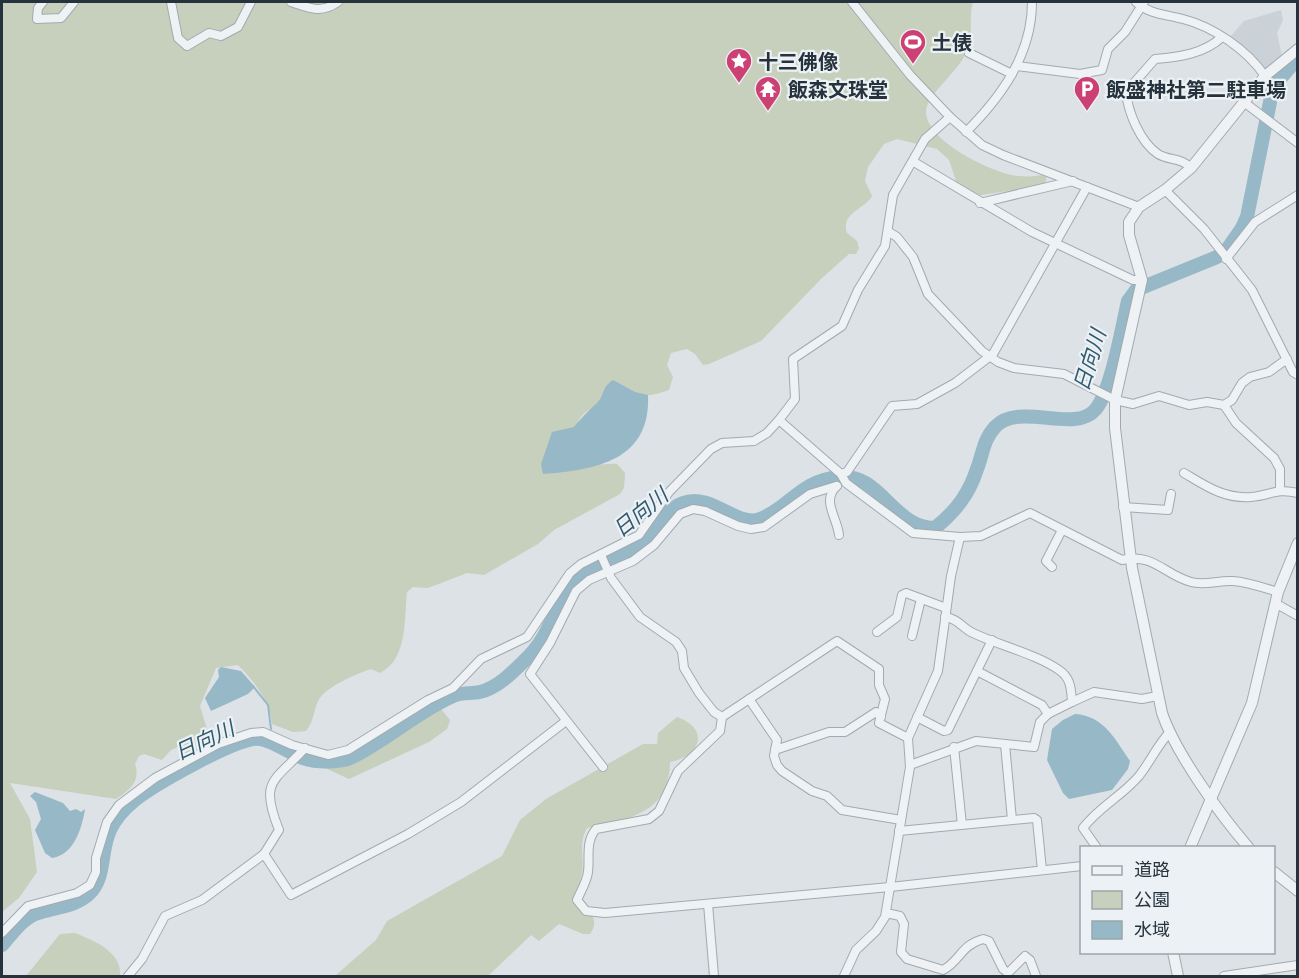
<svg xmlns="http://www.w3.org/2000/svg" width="1299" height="978" font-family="'Asap Condensed','Noto Sans JP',sans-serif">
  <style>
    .built { fill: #cad2d8 }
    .green { fill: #c6d0bd }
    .water { fill: #97b8c6 }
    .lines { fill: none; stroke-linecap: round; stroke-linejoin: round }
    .stream { stroke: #97b8c6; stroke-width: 2 }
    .river { stroke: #97b8c6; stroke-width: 14 }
    .minor-casing { stroke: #a2aab0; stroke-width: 10 }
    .tertiary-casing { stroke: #a2aab0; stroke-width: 12 }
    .minor { stroke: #eef2f4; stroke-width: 8 }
    .tertiary { stroke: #eef2f4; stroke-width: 10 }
    .labels { text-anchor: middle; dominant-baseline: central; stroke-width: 4.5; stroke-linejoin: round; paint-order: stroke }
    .poi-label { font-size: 20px; font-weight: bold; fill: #26333c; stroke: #ebf1f4; text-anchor: start }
    .water-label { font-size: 21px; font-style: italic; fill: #315a6f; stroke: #ebf1f4 }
  </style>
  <rect width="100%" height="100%" fill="#dce2e6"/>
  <path class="built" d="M1281 10 1283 20 1277 33 1282 56 1266 70 1230 37 1244 21Z"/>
  <g class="green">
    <path d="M2 2H973C968 20 975 32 965 55 957 72 927 95 926 111 925 141 994 174 1019 176 1028 177 1038 176 1047 174L1045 185 976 196 958 187 949 160 937 149 897 139 884 144 868 167 865 181 872 196C865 209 840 213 847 233L857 241 859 248 856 254H849L821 279 761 341 709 364 703 365 695 354 687 349 671 353 667 365 673 377 669 390C642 401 595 394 578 421L574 467C590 468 601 463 617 464L625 473 624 488 620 494 554 530 538 544 484 575 467 573 428 588 413 587 407 592C404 619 408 659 380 673L371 669C356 674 325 687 318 701 313 712 314 721 306 731L293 732 272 724C270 701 254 681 238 665L216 668 200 706 210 739 200 751 187 756 178 747 171 750 162 760 144 754 139 756 135 764C141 782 129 790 116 799L10 783 30 819 37 872 19 898 2 912Z"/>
    <path d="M441 709 450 720 447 729 429 742 349 779 325 768C367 757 400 717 441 709Z"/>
    <path d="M677 717C711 729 700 757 670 762 669 815 627 819 587 828 575 849 591 865 575 892 585 905 602 918 590 934H583L559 924 539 941 531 935 488 976H335L376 940 387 921 502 856 520 820 546 799 643 744H657L658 733Z"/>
    <path d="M75 933C95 941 122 952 120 976H26L60 934Z"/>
  </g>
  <g class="water">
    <path d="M613 380 635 392 648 395C651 460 597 470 543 474L541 464 552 432 574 427C581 418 588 411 597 403 605 395 601 388 613 380Z"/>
    <path d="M221 667 241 671 255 687 248 694 211 711 205 698 219 677 218 670Z"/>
    <path d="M1075 714C1104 716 1115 739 1130 761L1128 769 1112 790 1069 799 1063 793 1047 760 1052 729 1063 720Z"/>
    <path d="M35 792 63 803 70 811 76 809 81 812 85 809C82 828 74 855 52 858L45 853 35 830 41 819 36 802 30 796Z"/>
  </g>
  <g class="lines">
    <path class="stream" d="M253 686 268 705 271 729"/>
    <path class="river" d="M2 945C11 935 21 920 35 914 52 907 74 908 89 894 106 878 100 851 110 830 115 819 126 807 136 799 157 783 228 743 253 739 269 737 288 753 303 758 319 763 332 762 348 759 385 742 416 712 453 696 462 692 471 694 480 692 497 688 512 673 524 661 548 639 552 615 568 588 582 566 616 560 637 546 655 534 662 511 683 503 711 492 737 528 760 519 790 508 799 481 839 477 880 472 894 529 935 528 956 511 969 494 977 469 983 454 983 440 995 427 1019 401 1074 434 1095 410 1111 392 1122 327 1128 301L1136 290 1217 257 1226 251 1242 228 1247 217 1273 87 1298 58"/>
    <g class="minor-casing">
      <g id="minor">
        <path d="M43 2 38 8 37 19 61 18 74 2"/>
        <path d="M171 2 178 38 187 46 209 33 221 36 238 27 251 2"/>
        <path d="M291 2C309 8 321 14 338 2"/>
        <path d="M852 2 910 75 950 117"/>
        <path d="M1136 2C1150 15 1165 14 1183 19 1214 27 1247 50 1265 76"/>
        <path d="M969 53 1012 74"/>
        <path d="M1017 66 1080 74 1102 70 1108 49 1125 32 1144 2"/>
        <path d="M1245 103 1298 143"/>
        <path d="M966 132C1002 96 1032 54 1032 2"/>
        <path d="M914 162 1032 232 1133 280H1142"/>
        <path d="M1191 168C1181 157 1169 161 1158 154 1140 142 1128 112 1126 92L1155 59C1179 57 1204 54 1222 37"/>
        <path d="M1165 190 1204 229 1252 290 1293 372 1298 375"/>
        <path d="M980 203 1073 181"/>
        <path d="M1139 207 1003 155 982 145 950 117 925 139 893 195 885 246 858 290 842 326 793 359 795 399 779 420 841 474 846 483 913 533 960 537 981 536 1030 513 1122 560C1154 553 1163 574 1191 582 1205 586 1218 580 1233 581 1248 582 1264 588 1278 592"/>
        <path d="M889 232 897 237 913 257 928 294 982 351 998 362 1014 368 1064 374 1115 400 1133 404 1159 396 1189 405 1207 402 1224 405 1232 400 1242 383 1250 377 1269 372 1287 359"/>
        <path d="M1226 259 1255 222 1298 195"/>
        <path d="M1224 405 1236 423 1274 458 1280 469V489"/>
        <path d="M1184 473C1206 486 1224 499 1251 497 1271 495 1276 488 1298 493"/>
        <path d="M841 474 847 472 892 406 917 404 955 383 993 354 1087 187"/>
        <path d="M837 486C821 500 837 517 839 535"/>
        <path d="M1123 507 1168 510 1171 494"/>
        <path d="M601 555 611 578 640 617 676 642 682 651 684 668 699 693 714 712 722 717 837 641 879 669V685L885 699 879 723 908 738"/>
        <path d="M1052 567 1046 561 1062 530"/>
        <path d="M1275 603 1298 616"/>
        <path d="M945 617C959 619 962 628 973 633 998 645 1036 654 1059 670 1071 678 1071 689 1072 702L1094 692 1142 699 1157 696"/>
        <path d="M877 632 897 617 902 595 906 593 946 608"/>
        <path d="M912 636 921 599"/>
        <path d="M977 671 1042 705 1048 714 1072 702"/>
        <path d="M749 699 777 740 774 756 777 765 782 771 812 791 827 796 842 810 901 820"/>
        <path d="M722 717 720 731 678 771 659 811 649 819 596 829C585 842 590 857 588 872 587 881 581 891 577 900L586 911 605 913 890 887 1082 866"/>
        <path d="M917 717 944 731 948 730 992 640"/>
        <path d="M1005 744 1012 820"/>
        <path d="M954 747 962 825"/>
        <path d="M775 750 829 732H845L876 712 881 717"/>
        <path d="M910 765 976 741 1034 747 1040 722 1048 714"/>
        <path d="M603 767 530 674 550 643 576 591 589 580 633 561 654 545 680 514 693 509 705 511 738 526 751 529 764 527 810 494 836 486"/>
        <path d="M899 831 1034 818 1037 820 1042 870"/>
        <path d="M1097 848 1083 828C1099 807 1122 796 1139 776 1150 762 1157 746 1169 733"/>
        <path d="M264 854 291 895 408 834 461 802 566 721"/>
        <path d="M708 904 714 976"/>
        <path d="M886 913 900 916 904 924 901 952 907 959 943 970C960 961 961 945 983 939L989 941 1003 969 1008 973 1025 956 1030 960 1036 976"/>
        <path d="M2 933 28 906 77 893 90 885 96 872V858L107 822 119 805 155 778 218 744 251 733 263 732 292 745 328 755 348 750 428 700 453 688 481 659 527 637 570 573 581 564 639 535 669 492 711 449 722 443 754 441 767 433 779 420"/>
        <path d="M128 976 142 959 165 916 202 900 264 854 279 830C259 780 274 782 305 748"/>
        <path d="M844 976 856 950 876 931 885 917 910 767 908 738 938 671 951 576 960 537"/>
        <path d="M1224 976 1298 965"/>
      </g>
    </g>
    <g class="tertiary-casing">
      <g id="tertiary">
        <path d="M1190 848 1252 703 1278 592 1298 543"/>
        <path d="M1249 848C1221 816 1175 752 1162 713L1132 568 1115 428V400L1142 280 1129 235V222L1139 207 1165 190 1191 168 1265 76 1298 49"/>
        <path d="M1274 872 1298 891"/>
        <path d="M1173 952 1178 976"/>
      </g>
    </g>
    <use href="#minor" class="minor"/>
    <use href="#tertiary" class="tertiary"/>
  </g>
  <defs>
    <g id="stadium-pin" transform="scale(1.35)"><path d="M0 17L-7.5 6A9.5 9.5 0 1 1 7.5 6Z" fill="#cc4073" stroke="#ebf1f4"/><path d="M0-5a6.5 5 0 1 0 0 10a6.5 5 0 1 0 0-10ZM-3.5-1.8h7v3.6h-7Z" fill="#fff"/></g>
    <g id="sight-pin" transform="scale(1.35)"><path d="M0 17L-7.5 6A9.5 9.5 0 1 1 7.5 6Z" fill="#cc4073" stroke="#ebf1f4"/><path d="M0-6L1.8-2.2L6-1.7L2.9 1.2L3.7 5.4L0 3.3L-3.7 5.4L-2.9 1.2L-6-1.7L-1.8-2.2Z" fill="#fff"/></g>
    <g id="temple-pin" transform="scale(1.35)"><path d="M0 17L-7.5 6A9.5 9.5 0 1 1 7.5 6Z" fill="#cc4073" stroke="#ebf1f4"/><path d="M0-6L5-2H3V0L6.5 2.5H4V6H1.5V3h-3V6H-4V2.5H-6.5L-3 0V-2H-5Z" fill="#fff"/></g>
    <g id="parking-pin" transform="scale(1.35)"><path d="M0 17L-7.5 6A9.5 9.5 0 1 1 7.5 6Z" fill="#cc4073" stroke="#ebf1f4"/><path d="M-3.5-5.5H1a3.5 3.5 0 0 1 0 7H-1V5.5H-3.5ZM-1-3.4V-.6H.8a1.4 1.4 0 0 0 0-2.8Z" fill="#fff"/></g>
  </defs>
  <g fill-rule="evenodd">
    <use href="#stadium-pin" x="913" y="42"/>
    <use href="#sight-pin" x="739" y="61"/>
    <use href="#temple-pin" x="768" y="89"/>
    <use href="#parking-pin" x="1087" y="89"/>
  </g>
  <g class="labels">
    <g class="poi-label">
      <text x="932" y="42">土俵</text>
      <text x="758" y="61">十三佛像</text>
      <text x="788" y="89">飯森文珠堂</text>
      <text x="1106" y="89">飯盛神社第二駐車場</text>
    </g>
    <g class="water-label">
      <text transform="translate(1089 360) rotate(-73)">日向川</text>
      <text transform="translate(640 512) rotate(-39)">日向川</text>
      <text transform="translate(204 740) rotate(-25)">日向川</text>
    </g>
  </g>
  <rect width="1299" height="978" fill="none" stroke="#26333c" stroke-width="6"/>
  <rect x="1080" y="846" width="195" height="108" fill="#ebf1f4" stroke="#9ca5aa" stroke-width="1.5"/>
  <rect x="1092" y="866" width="30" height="9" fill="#eef2f4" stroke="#9ca5aa" stroke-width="1.5"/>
  <text x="1134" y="876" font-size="18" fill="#26333c">道路</text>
  <rect x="1092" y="891" width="30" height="18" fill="#c6d0bd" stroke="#9ca5aa" stroke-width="1.5"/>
  <text x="1134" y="906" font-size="18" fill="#26333c">公園</text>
  <rect x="1092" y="921" width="30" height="18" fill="#97b8c6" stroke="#9ca5aa" stroke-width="1.5"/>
  <text x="1134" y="936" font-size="18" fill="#26333c">水域</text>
</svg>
